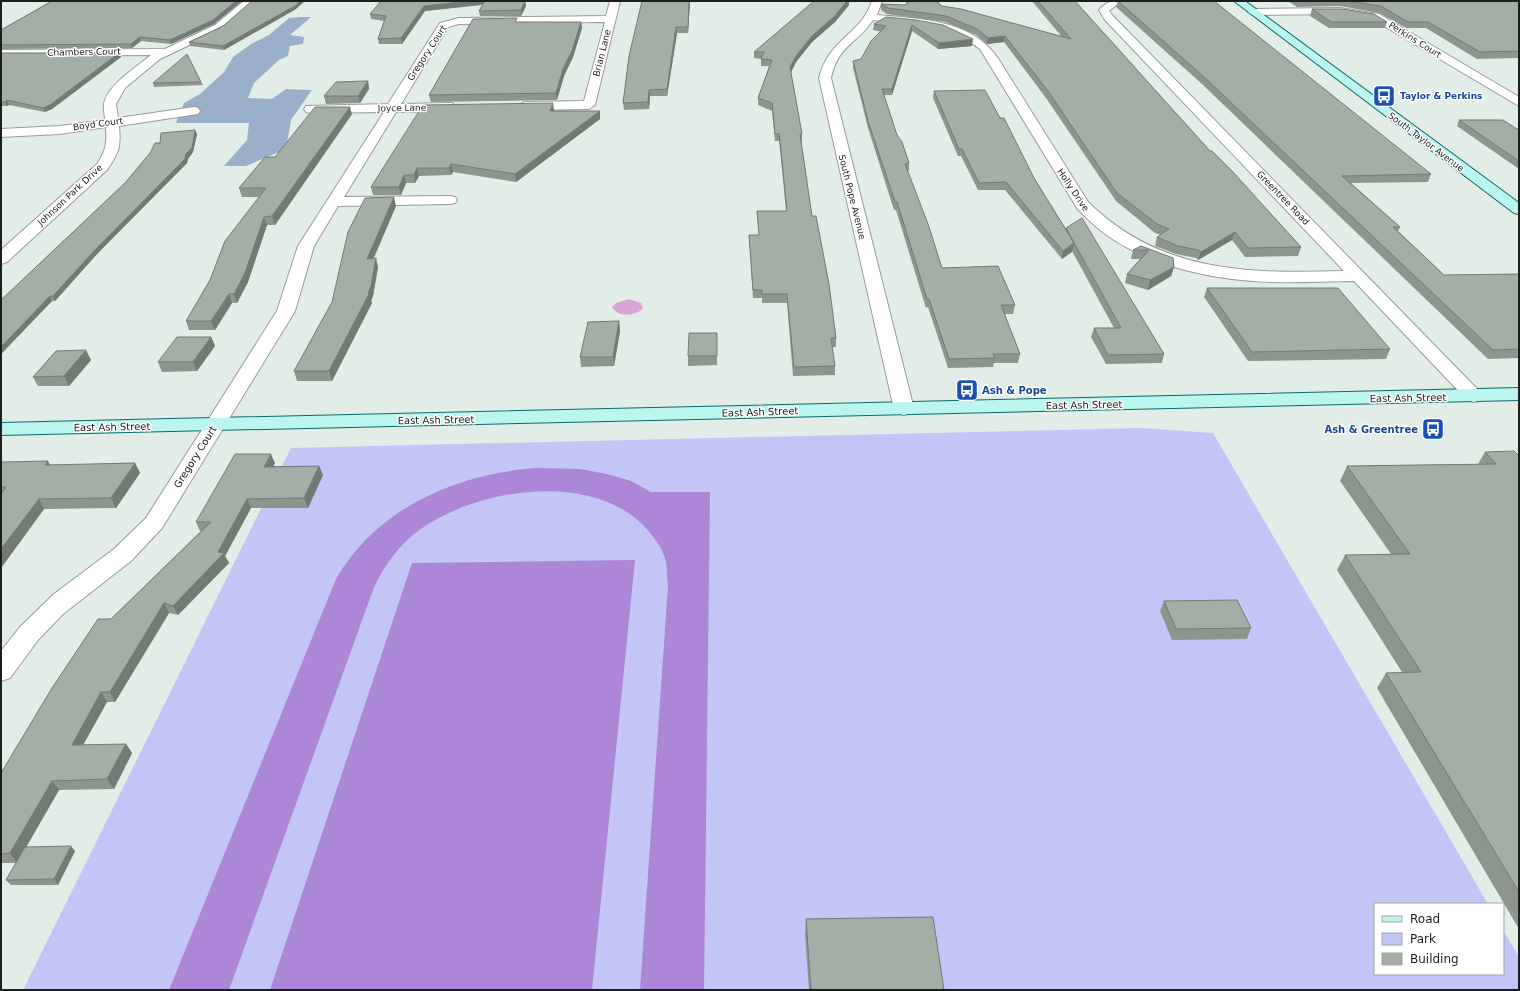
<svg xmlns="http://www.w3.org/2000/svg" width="1520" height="991" font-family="'DejaVu Sans',sans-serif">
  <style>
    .forest { fill: #9aafca }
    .park { fill: #c2c5f5 }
    .pitch { fill: #ac86d7 }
    .water { fill: #d8a6d4 }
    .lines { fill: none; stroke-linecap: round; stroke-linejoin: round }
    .street-casing { stroke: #9a9a9a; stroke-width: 2 }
    .secondary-casing { stroke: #0c6b68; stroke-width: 2 }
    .street { fill: #fff; fill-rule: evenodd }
    .secondary { fill: #baf5ef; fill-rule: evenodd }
    .wall { fill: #8c968f }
    .shaded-wall { fill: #727a74 }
    .building { fill: #a3afa6; stroke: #727a74 }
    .labels { text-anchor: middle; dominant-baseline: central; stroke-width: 3; stroke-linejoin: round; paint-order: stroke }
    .far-street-label { font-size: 9px; fill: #1d1d1d; stroke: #fff }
    .far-transit-label { font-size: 9px; font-weight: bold; fill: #164399; stroke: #fff; text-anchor: start }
    .transit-label { font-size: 10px; font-weight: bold; fill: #164399; stroke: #fff; text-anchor: start }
    .street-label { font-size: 10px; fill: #1d1d1d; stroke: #fff }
  </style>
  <rect width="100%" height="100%" fill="#e3ede8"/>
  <path class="forest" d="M301 17H311L290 35 304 37 303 44 290 46 288 56 279 60 254 83 248 98 272 99 286 89 312 90 291 120 286 149 246 166H224L247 140 249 123H176L184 103 200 94 224 72 233 57 251 44 269 35 289 18Z"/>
  <path class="park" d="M1141 428 1213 433 1488 904H1375V974H1503V930L1519 957V990H23L291 448Z"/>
  <g class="pitch">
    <path d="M536 468 580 469 607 474 631 481 651 492H710L704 990H640L668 586C667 578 667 569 666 562 663 548 653 536 644 526 589 470 475 489 418 531 398 546 385 565 374 587L229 990H169L336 579C377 508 456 474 536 468Z"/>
    <path d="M635 560 592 990H270L412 563Z"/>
  </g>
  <path class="water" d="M629 299 641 303 643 308C637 316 617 318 612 307L616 303Z"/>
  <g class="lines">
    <g class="street-casing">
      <g id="street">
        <path d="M244 1H255L223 29 160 59 125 88 116 104 118 118 194 107 198 108 200 111 198 114 119 126C121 147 119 152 107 170L7 262 1 264V250L97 164C106 151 107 143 106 127L60 134 1 137V129L60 126 105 120C105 115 103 109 104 104 107 85 137 67 151 55L1 56V50L165 49 215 25Z"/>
        <path d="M610 1H620L595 105 589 109 524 110 518 106 524 102 584 101 605 22 459 24 448 27 401 104 452 103 458 107 452 111 396 112 344 197 450 196 455 197 457 200 455 203 450 204 338 206 314 246 295 311 162 528 131 561 63 614 38 640 10 678 1 681V651L20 627 54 594 114 549 146 518 277 311 298 246 384 112 310 113 306 112 304 109 306 106 388 104 440 23 459 18 606 16Z"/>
        <path d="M872 1H882L877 15C921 19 973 19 999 60L1088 202C1160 273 1249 274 1344 271L1105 20 1099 10C1106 2 1111 1 1121 1L1109 11 1113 16 1484 396 1481 400 1474 402 1467 400 1354 281C1327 281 1301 283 1274 282 1221 281 1159 269 1114 240 1100 231 1088 220 1077 208L980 49C950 25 910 24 873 20 857 44 838 45 831 78L914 409 911 413 904 415 897 413 894 409 819 78C829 38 861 35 872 1Z"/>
        <path d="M1340 8 1379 14 1519 97V106L1372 19 1340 14 1253 15 1248 12 1253 9Z"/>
      </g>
    </g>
    <g class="secondary-casing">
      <g id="secondary">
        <path d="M1234 1H1245L1519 203V214L1514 213Z"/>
        <path d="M1519 388V400L1 435V423Z"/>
      </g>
    </g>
    <use href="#street" class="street"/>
    <use href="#secondary" class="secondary"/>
  </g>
  <g class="wall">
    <path d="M52 1H242L214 24 171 44 141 41 132 48 1 49V30Z"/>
    <path d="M525 1 526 6 521 16H480L479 11 483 5 425 11 402 44H379L378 39 384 21 371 19 370 14Z"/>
    <path d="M642 1H690L688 33H677L667 96H650L649 109 624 110 623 103Z"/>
    <path d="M905 1H939V3L942 6 1062 37 1032 1H1075L1210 151 1301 247 1298 256 1245 257 1232 240 1198 260 1196 258 1176 254 1155 246 1157 237 1161 235 1155 233 1116 201 1046 98 1004 42 987 44 976 35 945 22 887 14 881 10V4L905 5 907 4Z"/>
    <path d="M1118 1 1431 174 1428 182 1351 183 1400 227 1398 231 1444 275 1519 274V358L1488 359 1202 84 1116 7Z"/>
    <path d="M1288 1H1519V58L1477 59 1426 28H1406L1379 13 1340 6 1297 7Z"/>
    <path d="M849 5 835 22 812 42 796 62 791 72 802 134V142H801L812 216 836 338V347H832L835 366V375L793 376 787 303H762V298H753L749 235H759L757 211H786L781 159 779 141H775L772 111 758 105V98L769 66H761V59L754 58V52Z"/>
    <path d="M296 9 224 50 190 46 189 42 223 26Z"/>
    <path d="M1312 9 1387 22 1385 28H1329L1310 16Z"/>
    <path d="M916 20 972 46 938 49 912 31 892 95H884L897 135 909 163V171H907L942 268 1015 305 1013 314H1004L1020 354 1018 363H994L993 367 948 368 928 307 926 308 896 210H894L868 128 853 68V61L861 59 881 32 873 30 874 24Z"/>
    <path d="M517 22H581L582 28 573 57 564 76 557 100 431 102 429 95Z"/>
    <path d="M1 53H119L121 57 52 109 45 112 9 105 7 106H1Z"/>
    <path d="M368 81 369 89 360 103 326 104 324 96Z"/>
    <path d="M201 82 203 85 154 87 153 83Z"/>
    <path d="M934 91 1000 118 1034 178 1066 229V228L1164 354 1162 363 1106 364 1091 337 1094 328H1114L1072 251 1062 259 1005 190H978L961 156H958L933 98Z"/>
    <path d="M554 110 553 111 600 119 516 182 453 172 451 175 419 176 415 183H406L401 195H373L371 187Z"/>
    <path d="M352 114 275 225H267L248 282 237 303H232L215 330H189L186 321 260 197H242L239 188 275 157Z"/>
    <path d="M1459 120 1519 129V169L1457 126Z"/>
    <path d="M197 134 193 152 188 159 187 163 97 254 55 301H52L1 354V300L125 183 160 143Z"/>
    <path d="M396 206 374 258 378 267 373 296 371 301 372 303 332 381H297L294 371Z"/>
    <path d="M1141 246 1173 258 1174 267 1171 276 1148 290 1125 283 1127 274 1140 259H1131L1133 250Z"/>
    <path d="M1207 288 1390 349 1386 359 1248 361 1204 297Z"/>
    <path d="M619 321 620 331 614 366 581 367 580 357Z"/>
    <path d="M211 337 215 346 197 371 162 372 158 362Z"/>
    <path d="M717 342V365L688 366V356Z"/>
    <path d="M91 360 69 386H38L33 377Z"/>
    <path d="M1485 452 1519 456V929L1377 688 1386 673 1402 672 1337 570 1345 555 1391 554 1340 481 1347 466 1478 464Z"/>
    <path d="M1 462 50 465 135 463 140 473 116 508 44 509 1 568Z"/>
    <path d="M275 463 273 466H319L323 475 308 508H251L225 556 229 563 178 615 169 613 115 702H107L83 745 126 744 132 753 114 789 59 790 26 847 75 851 58 885H11L6 880 16 863H1V773L111 619 201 531H200L196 522Z"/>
    <path d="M1164 601 1251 628 1247 639 1172 640 1160 611Z"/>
    <path d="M806 919 944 990H809L805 934Z"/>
  </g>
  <g class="shaded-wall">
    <path d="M236 1H242L214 24 171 44 170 40Z"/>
    <path d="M300 1H305L296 9 224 50 223 46Z"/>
    <path d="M469 1H486L487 4 425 11 402 44 401 38 424 6Z"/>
    <path d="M525 1 526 6 521 16V10Z"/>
    <path d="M689 1H690L688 33V27Z"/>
    <path d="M847 1H849V5L835 22 812 42 796 62 790 74V67L796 56 812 36Z"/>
    <path d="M581 22 582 28 573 57 564 76 557 100 556 93 563 69Z"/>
    <path d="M912 25V31L892 95V89Z"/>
    <path d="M676 27 677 33 667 96V89Z"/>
    <path d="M1005 36 1004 42 987 44 988 38Z"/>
    <path d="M140 37 141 41 132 48 131 44Z"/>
    <path d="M973 39 972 46 938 49 939 43Z"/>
    <path d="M119 53 121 57 52 109 45 112 43 108Z"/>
    <path d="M368 81 369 89 360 103 358 96Z"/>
    <path d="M649 90 650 96 649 109 648 102Z"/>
    <path d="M7 100 9 105 7 106 5 102Z"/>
    <path d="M553 103 554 110 551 119 550 111Z"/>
    <path d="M350 107 352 114 275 225 272 216Z"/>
    <path d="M600 111V119L516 182 515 174Z"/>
    <path d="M195 130 197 134 193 152 188 159 187 163 97 254 55 301 53 296 95 250 186 154Z"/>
    <path d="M451 164 453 172 451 175 449 168Z"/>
    <path d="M417 168 419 176 415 183 414 175Z"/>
    <path d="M404 175 406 183 401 195 399 187Z"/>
    <path d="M394 197 396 206 369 268 367 259Z"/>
    <path d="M264 217 267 225 248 282 237 303 234 294Z"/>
    <path d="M1235 232 1232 240 1198 260 1201 252Z"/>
    <path d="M1074 243 1072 252 1062 259 1063 251Z"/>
    <path d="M376 258 378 267 373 296 371 301 372 303 332 381 329 371Z"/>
    <path d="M1174 267 1171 276 1148 290 1150 280Z"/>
    <path d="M229 294 232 303 215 330 211 321Z"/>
    <path d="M50 296 52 301 1 354V347Z"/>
    <path d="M619 321 620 331 614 366 613 357Z"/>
    <path d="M211 337 215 346 197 371 193 362Z"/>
    <path d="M86 350 91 360 69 386 64 376Z"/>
    <path d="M271 454 275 463 268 476 264 467Z"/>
    <path d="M48 461 53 471 45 465Z"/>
    <path d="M135 463 140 473 116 508 111 498Z"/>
    <path d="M319 466 323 475 308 508 304 498Z"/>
    <path d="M39 499 44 509 1 568V549Z"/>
    <path d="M247 499 251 508 225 556 229 563 178 615 173 606 218 552Z"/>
    <path d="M164 603 169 613 115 702 110 692Z"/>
    <path d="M101 692 107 702 78 754 72 745Z"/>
    <path d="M126 744 132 753 114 789 107 779Z"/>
    <path d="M52 781 59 790 17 863 10 853Z"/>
    <path d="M71 846 75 851 58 885 54 879Z"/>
  </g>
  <g class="building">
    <path d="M52 1H236L213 20 170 40 140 37 131 44 1 45V30Z"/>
    <path d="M252 1H300L295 6 223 46 189 42 223 26Z"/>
    <path d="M381 1H469L424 6 401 38 378 39 386 16 370 14Z"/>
    <path d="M485 1H525L521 10 479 11Z"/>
    <path d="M642 1H689L688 27H676L667 89 649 90 648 102 623 103 629 56Z"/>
    <path d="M814 1H847L835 16 812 36 796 56 790 67 802 134H800L812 216H816L829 284 836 338H831L835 366 794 367 787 294H762V290H753L749 235H759L757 211H787L781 151 779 134H775L772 103 758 98 772 60 761 59 764 52H754Z"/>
    <path d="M909 1H939L937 2 942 6 961 9 1071 39 1038 1H1075L1210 151H1212L1232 171 1301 247 1248 248 1235 232 1201 252 1198 250 1178 246 1157 237 1169 229 1157 224 1117 193 1048 91 1005 36 988 38 977 29 946 16 888 8 881 4 905 5 909 2Z"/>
    <path d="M1118 1H1214L1431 174 1342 176 1400 227H1393L1444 275 1519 274V349L1493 350 1204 77Z"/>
    <path d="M1346 1H1519V51L1480 52 1428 22H1408L1381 6Z"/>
    <path d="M1312 9H1342L1374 14 1387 22H1331Z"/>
    <path d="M886 17 916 20 943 25 973 39 939 43 912 25 892 89H882L897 135 902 142 909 163 905 164 928 224 942 268 998 266 1015 305H1001L1020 354H993L995 358 949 359 929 299H927L897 202H895L868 121 853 61 861 59 871 41 886 26 874 24Z"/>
    <path d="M517 18 515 22H581L572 51 563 69 556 93 429 95 473 19Z"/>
    <path d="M1 53H119L50 105 43 108 7 100 5 102H1Z"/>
    <path d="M187 54 201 82 153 83Z"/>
    <path d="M368 81 358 96H324L336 82Z"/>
    <path d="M985 90 1000 118H1004L1034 178 1074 243 1063 251 1006 182 979 183 962 149H959L934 91Z"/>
    <path d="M553 103 550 111H600L515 174 451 164 449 168H417L414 175H404L399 187H371L423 105Z"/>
    <path d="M315 107H350L272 216 264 217 245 273 234 294H229L211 321H186L210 280 225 241 266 188H239L265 157H275Z"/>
    <path d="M1459 120H1503L1517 129H1519V161Z"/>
    <path d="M195 130 192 148 186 154 185 159 95 250 53 296H50L1 347V300L125 183 150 153 155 143H160L161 133Z"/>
    <path d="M394 197 367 259 376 258 371 286 368 294H369L329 371H294L332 302 348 232 365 198Z"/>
    <path d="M1082 218 1164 354 1108 355 1094 328H1121L1066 228Z"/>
    <path d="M1141 246 1173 258 1174 267 1150 280 1127 274 1149 250H1133Z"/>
    <path d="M1207 288H1338L1390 349 1252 352Z"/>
    <path d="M619 321 613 357H580L588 322Z"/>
    <path d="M689 333H717V356H688Z"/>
    <path d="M177 337H211L193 362H158Z"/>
    <path d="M86 350 64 376 33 377 56 351Z"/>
    <path d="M1514 451 1519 456V892L1386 673 1421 672 1345 555 1410 554 1347 466 1496 464 1485 452Z"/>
    <path d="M235 454H271L264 467 319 466 304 498 247 499 218 552 224 553 173 606 164 603 110 692H101L72 745 126 744 107 779 52 781 10 853 1 854V773L52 688 98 619H111L211 522H196Z"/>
    <path d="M48 461 45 465 135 463 111 498 39 499 1 549V494L6 487H1V462Z"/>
    <path d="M1237 600 1251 628 1176 629 1164 601Z"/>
    <path d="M71 846 54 879 6 880 25 847Z"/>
    <path d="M933 917 944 990H811L806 919Z"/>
  </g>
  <defs>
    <g id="bus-square" transform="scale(1.15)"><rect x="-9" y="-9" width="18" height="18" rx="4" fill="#1a4fb4" stroke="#fff"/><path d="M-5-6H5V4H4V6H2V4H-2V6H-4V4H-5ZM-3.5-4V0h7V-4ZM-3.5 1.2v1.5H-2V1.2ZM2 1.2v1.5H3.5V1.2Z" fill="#fff"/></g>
  </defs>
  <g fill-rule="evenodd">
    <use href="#bus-square" x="1384" y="96"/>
    <use href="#bus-square" x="967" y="390"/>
    <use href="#bus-square" x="1433" y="429"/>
  </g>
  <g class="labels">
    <g class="far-street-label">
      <text transform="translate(1415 40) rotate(32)">Perkins Court</text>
      <text transform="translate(84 52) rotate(-1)">Chambers Court</text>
      <text transform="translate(427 53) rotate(-57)">Gregory Court</text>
      <text transform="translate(602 53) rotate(-76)">Brian Lane</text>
      <text transform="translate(402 108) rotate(-1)">Joyce Lane</text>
      <text transform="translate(98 124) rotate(-8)">Boyd Court</text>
      <text transform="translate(1426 142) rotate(37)">South Taylor Avenue</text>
      <text transform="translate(1073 190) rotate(56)">Holly Drive</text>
      <text transform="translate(70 195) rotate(-43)">Johnson Park Drive</text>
      <text transform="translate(852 197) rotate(76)">South Pope Avenue</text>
      <text transform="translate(1283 198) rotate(46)">Greentree Road</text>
    </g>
    <g class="far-transit-label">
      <text x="1400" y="96">Taylor &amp; Perkins</text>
    </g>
    <g class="transit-label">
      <text x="982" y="390">Ash &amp; Pope</text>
      <text x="1418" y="429" text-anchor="end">Ash &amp; Greentree</text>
    </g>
    <g class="street-label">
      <text transform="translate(1408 398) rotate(-1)">East Ash Street</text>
      <text transform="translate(1084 405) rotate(-1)">East Ash Street</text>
      <text transform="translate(760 412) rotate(-2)">East Ash Street</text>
      <text transform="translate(436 420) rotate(-1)">East Ash Street</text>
      <text transform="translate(112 427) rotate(-1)">East Ash Street</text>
      <text transform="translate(195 457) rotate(-58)">Gregory Court</text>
    </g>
  </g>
  <rect width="1520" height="991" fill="none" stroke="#1d1d1d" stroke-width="4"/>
  <rect x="1374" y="903" width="130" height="72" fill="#ffffff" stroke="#a5a5a5"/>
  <rect x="1382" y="916" width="20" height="6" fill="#baf5ef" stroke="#a5a5a5"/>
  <text x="1410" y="923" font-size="12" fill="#1d1d1d">Road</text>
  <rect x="1382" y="933" width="20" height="12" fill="#c2c5f5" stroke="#a5a5a5"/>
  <text x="1410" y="943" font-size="12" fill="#1d1d1d">Park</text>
  <rect x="1382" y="953" width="20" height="12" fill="#a3afa6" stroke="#a5a5a5"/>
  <text x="1410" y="963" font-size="12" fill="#1d1d1d">Building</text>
</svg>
